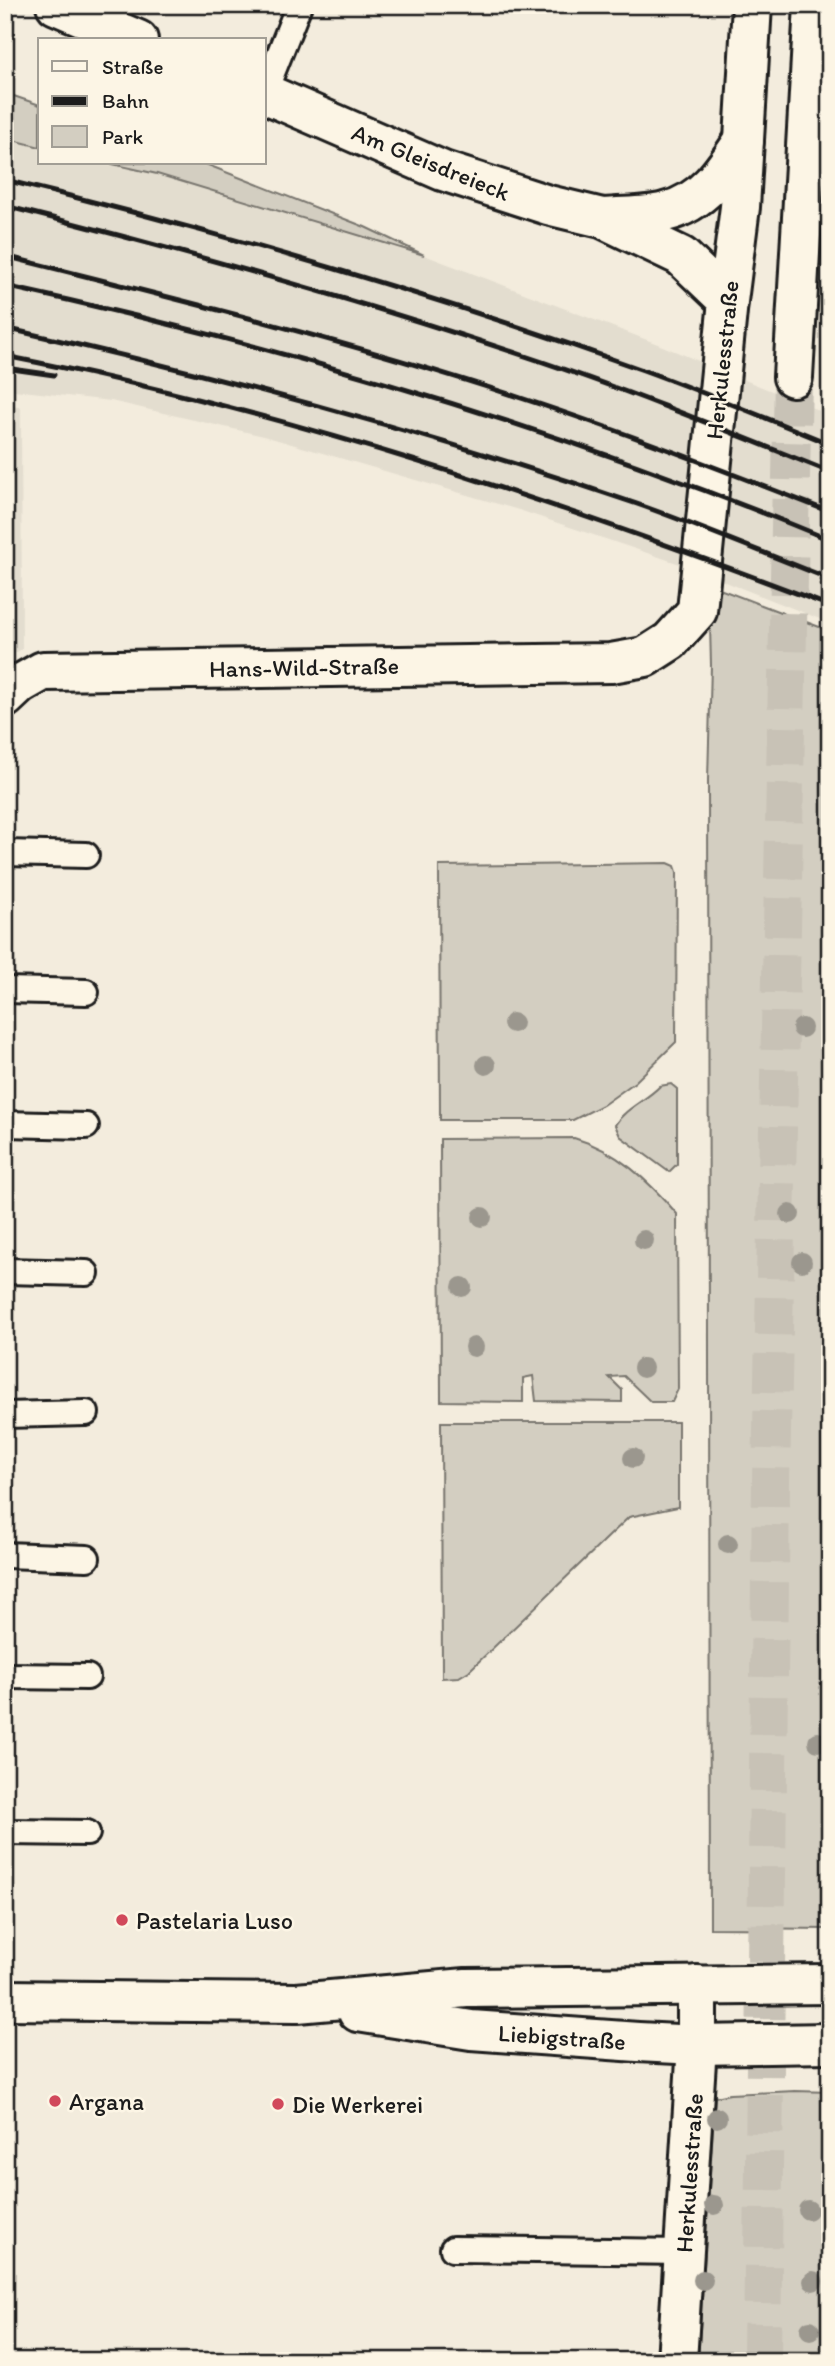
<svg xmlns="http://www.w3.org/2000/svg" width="835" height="2366" font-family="Itim,sans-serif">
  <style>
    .built { fill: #e3ddcf }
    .green { fill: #d3cec1; stroke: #78756e; stroke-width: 2 }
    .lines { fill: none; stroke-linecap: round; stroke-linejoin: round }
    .highway-tunnel { stroke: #c8c2b6; stroke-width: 38; stroke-dasharray: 38 19; stroke-linecap: butt }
    .lane-casing { stroke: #1c1c1c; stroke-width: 30 }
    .street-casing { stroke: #1c1c1c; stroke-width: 44 }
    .secondary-casing { stroke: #1c1c1c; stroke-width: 44 }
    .highway-casing { stroke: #1c1c1c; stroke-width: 44 }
    .lane { stroke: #fcf5e5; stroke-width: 24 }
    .street { stroke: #fcf5e5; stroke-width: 38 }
    .secondary { stroke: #fcf5e5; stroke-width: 38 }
    .highway { stroke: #fcf5e5; stroke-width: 38 }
    .rail { stroke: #1c1c1c; stroke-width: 5 }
    .tree { fill: #9b978e }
    .poi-dot { fill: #d1495b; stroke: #fcf5e5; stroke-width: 2.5 }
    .labels { text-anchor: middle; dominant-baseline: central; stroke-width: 5; stroke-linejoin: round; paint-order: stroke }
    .street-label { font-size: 24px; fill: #1c1c1c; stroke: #fcf5e5 }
    .poi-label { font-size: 24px; fill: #1c1c1c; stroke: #fcf5e5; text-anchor: start }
  </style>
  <rect width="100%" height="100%" fill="#f3ecdd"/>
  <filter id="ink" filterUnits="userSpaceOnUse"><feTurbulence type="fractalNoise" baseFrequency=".0143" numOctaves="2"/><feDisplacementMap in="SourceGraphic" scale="14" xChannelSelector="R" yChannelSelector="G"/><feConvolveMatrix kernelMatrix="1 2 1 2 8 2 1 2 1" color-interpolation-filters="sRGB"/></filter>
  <g filter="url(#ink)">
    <g class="built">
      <path d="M5 138 40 147V163H108L157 174 424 255 655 343 830 415V623L680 564 519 510 264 436 111 401 5 389Z"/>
      <path d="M5 406 21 407 22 649 5 659Z"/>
    </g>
    <g class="green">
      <path d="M5 93 40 105V147L5 138Z"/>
      <path d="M108 163H203L365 227 424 255 157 174Z"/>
      <path d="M709 585 830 631V1929L710 1928 708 780 711 665Z"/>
      <path d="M668 863 675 866 677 872 676 1042 635 1082 603 1105 573 1120H440L439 866Z"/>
      <path d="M671 1084 677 1089V1164L669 1172 620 1136 615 1125C625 1108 647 1100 660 1086Z"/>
      <path d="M574 1138C616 1150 649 1181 677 1214L678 1389 672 1402H651L624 1376 609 1377 622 1390V1402L536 1401 533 1376 523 1378V1402L441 1401 440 1139Z"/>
      <path d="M441 1422H678V1507L629 1517 469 1671 459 1677 442 1678Z"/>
      <path d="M795 2091 830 2092V2361H698L715 2097 730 2094Z"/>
    </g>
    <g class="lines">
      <path class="highway-tunnel" d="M762 2361 771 1481 793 377"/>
      <g class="lane-casing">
        <g id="lane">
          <path d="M264 93 299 5"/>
          <path d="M5 853 86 855"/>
          <path d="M5 990 86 992"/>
          <path d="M5 1124 86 1126"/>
          <path d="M5 1271 86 1273"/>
          <path d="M5 1415 86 1413"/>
          <path d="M5 1555 87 1558"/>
          <path d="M5 1676 87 1677"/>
          <path d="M5 1832 87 1833"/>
          <path d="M453 2249 684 2252"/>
        </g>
      </g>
      <g class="street-casing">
        <g id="street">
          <path d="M56 5 138 40"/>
          <path d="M264 93 443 171 548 205 602 218 681 256 728 301"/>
          <path d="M604 218C624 216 646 217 665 212 703 203 724 171 744 140"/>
          <path d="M5 698 20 684 43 671 611 663 645 657 670 641 697 611 728 301 740 207 752 5"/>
          <path d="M677 2361 697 2045V1985"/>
        </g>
      </g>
      <g class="secondary-casing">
        <g id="secondary">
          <path d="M5 2000 297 2003 466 1988 830 1984"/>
          <path d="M358 2012 471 2030 638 2042 697 2045 830 2043"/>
        </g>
      </g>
      <g class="highway-casing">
        <path id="highway" d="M793 377 814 5"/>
      </g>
      <use href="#lane" class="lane"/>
      <use href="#street" class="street"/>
      <use href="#secondary" class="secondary"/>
      <use href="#highway" class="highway"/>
      <g class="rail">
        <path d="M5 180C221 232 434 295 643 370 706 393 768 419 830 444"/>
        <path d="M5 206C181 250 356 299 528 357 630 391 730 432 830 472"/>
        <path d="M5 256C178 299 352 342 521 398 625 432 728 472 830 512"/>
        <path d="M5 286C286 347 564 430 830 540"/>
        <path d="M5 328C219 376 430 433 637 504 702 527 766 554 830 579"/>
        <path d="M5 356C288 411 561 503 830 606"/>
        <path d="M5 368 54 375"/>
      </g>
    </g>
    <g class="tree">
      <circle cx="513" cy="1023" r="10"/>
      <circle cx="802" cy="1028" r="10"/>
      <circle cx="486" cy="1065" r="10"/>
      <circle cx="790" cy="1214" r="10"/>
      <circle cx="482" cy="1217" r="10"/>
      <circle cx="644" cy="1240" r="10"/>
      <circle cx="802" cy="1262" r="10"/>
      <circle cx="462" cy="1287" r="10"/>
      <circle cx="474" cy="1347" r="10"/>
      <circle cx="643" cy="1368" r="10"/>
      <circle cx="633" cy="1458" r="10"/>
      <circle cx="728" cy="1544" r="10"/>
      <circle cx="818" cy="1742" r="10"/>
      <circle cx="717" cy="2118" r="10"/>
      <circle cx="714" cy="2205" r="10"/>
      <circle cx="808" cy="2210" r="10"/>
      <circle cx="703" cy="2280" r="10"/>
      <circle cx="813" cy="2281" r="10"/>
      <circle cx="810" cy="2330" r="10"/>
    </g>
  </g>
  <g class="poi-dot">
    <circle cx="122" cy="1920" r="7"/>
    <circle cx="55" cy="2101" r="7"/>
    <circle cx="278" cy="2104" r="7"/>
  </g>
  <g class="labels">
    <g class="street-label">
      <text transform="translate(431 162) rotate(22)">Am Gleisdreieck</text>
      <text transform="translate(722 360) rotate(-84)">Herkulesstraße</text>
      <text transform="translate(304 667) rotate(-1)">Hans-Wild-Straße</text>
      <text transform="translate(562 2037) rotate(4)">Liebigstraße</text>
      <text transform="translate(689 2173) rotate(-86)">Herkulesstraße</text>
    </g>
    <g class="poi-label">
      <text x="136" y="1920">Pastelaria Luso</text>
      <text x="69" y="2101">Argana</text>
      <text x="292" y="2104">Die Werkerei</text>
    </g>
  </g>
  <rect width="835" height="2366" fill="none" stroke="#fcf5e5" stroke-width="28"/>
  <rect x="14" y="14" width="807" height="2338" fill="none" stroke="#1c1c1c" stroke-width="2.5" filter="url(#ink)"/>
  <rect x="38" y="38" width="228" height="126" fill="#fcf5e5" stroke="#a29e95" stroke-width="2"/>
  <rect x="52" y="61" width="35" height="10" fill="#fcf5e5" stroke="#a29e95" stroke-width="2"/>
  <text x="102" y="74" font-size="21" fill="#1c1c1c">Straße</text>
  <rect x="52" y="96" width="35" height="10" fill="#1c1c1c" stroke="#a29e95" stroke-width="2"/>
  <text x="102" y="108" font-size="21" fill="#1c1c1c">Bahn</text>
  <rect x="52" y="126" width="35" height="21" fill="#d3cec1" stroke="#a29e95" stroke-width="2"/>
  <text x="102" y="144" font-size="21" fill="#1c1c1c">Park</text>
</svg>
